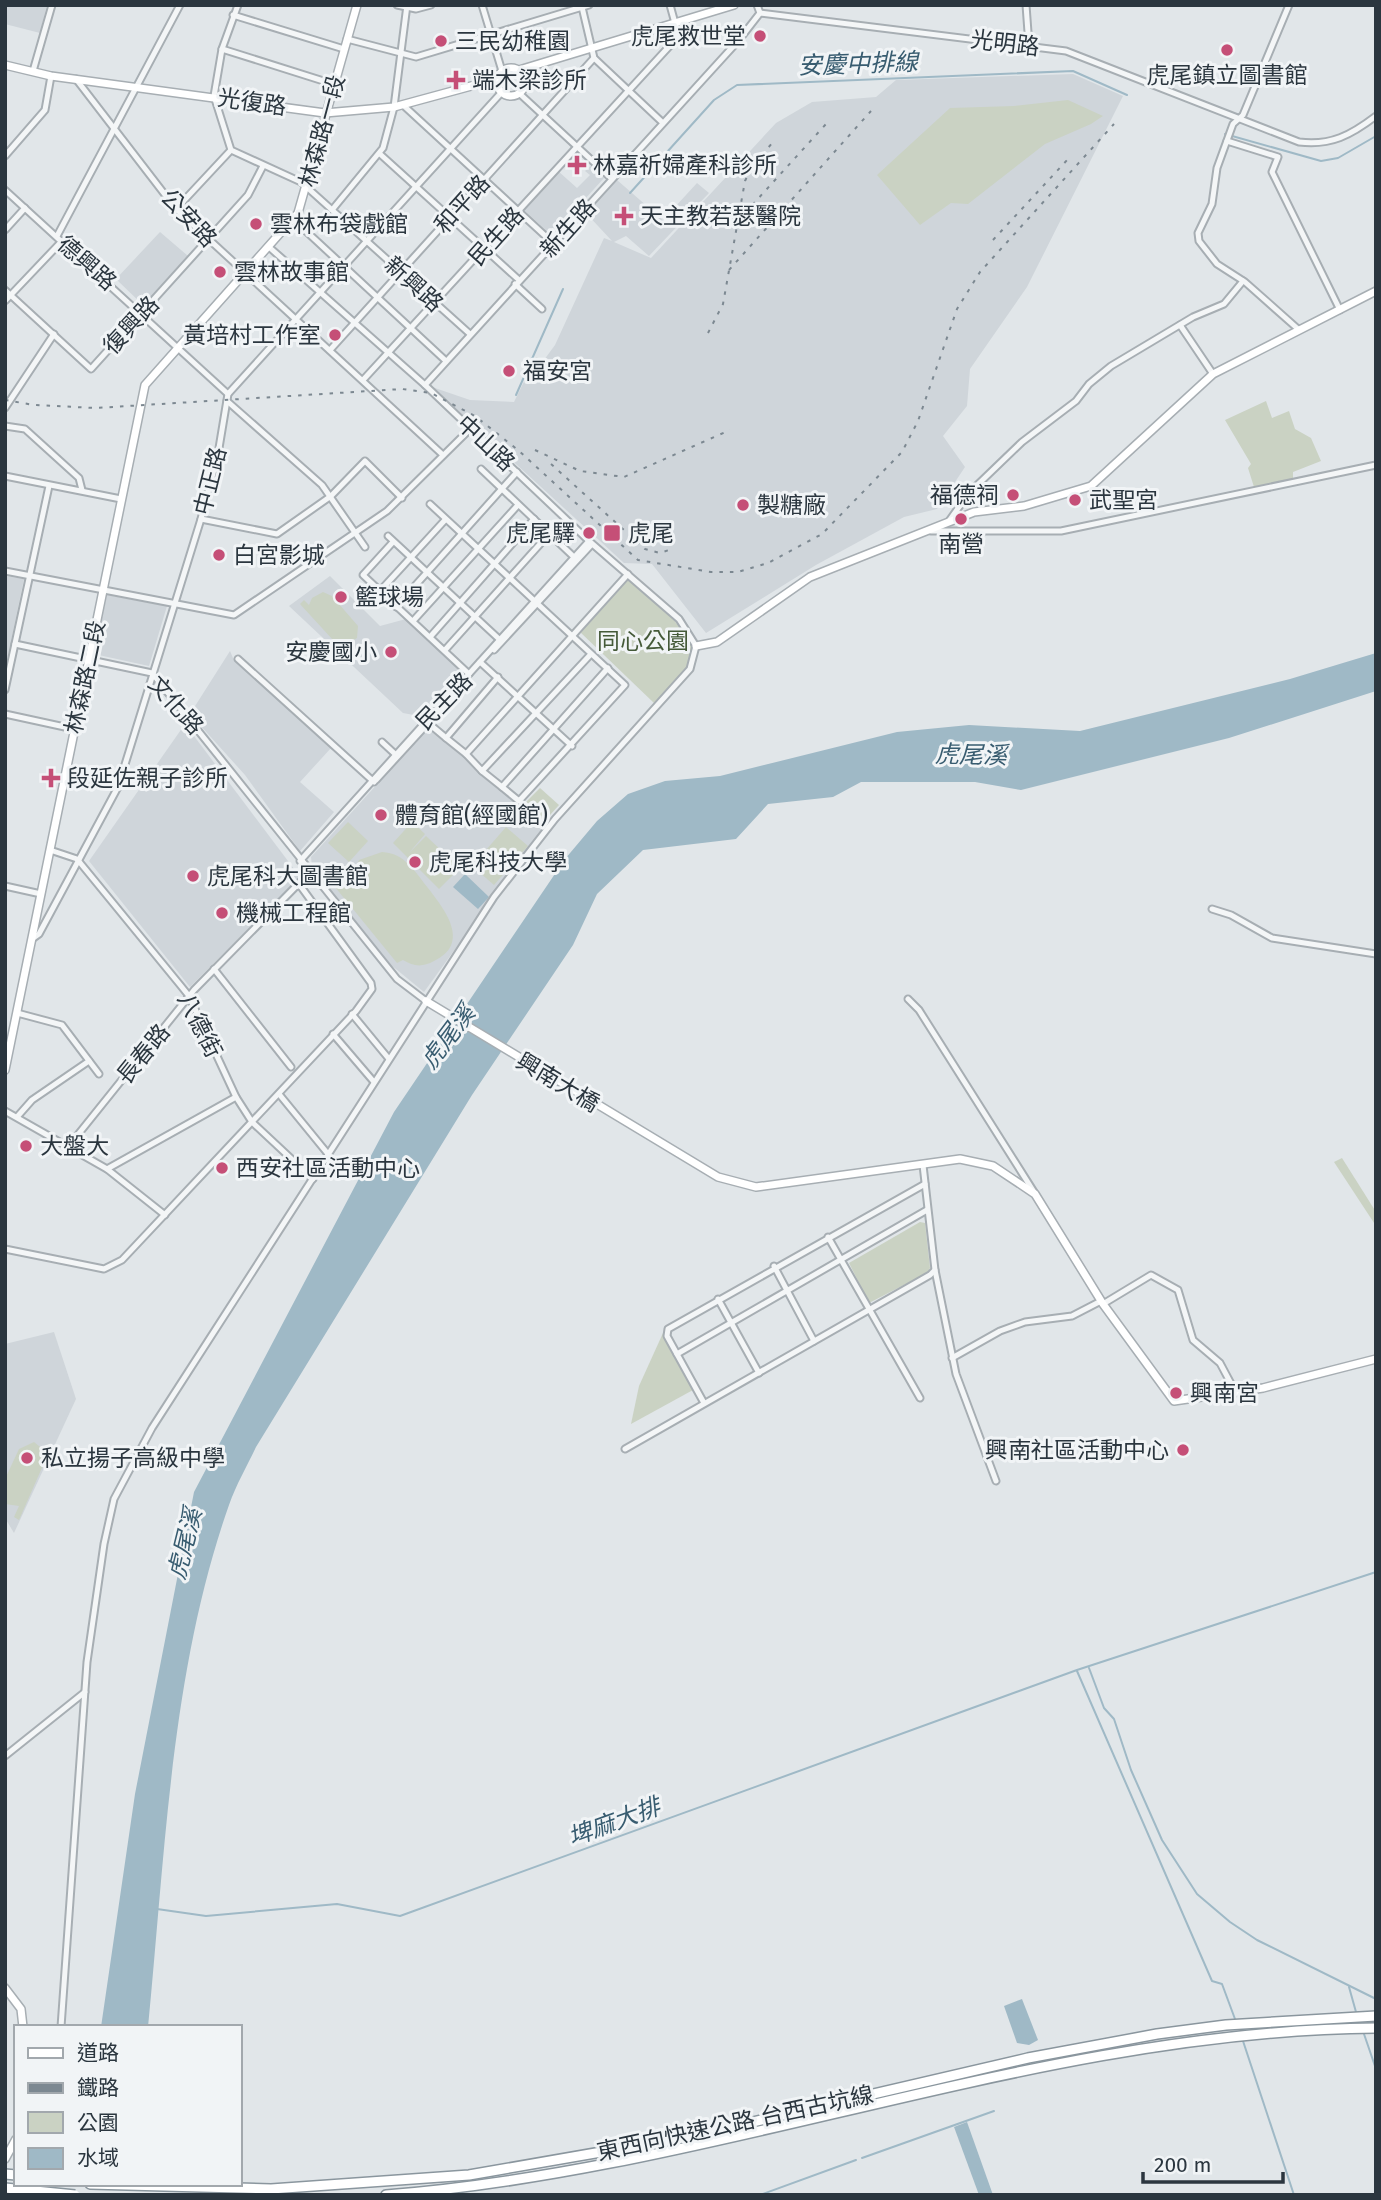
<svg xmlns="http://www.w3.org/2000/svg" width="1381" height="2200" font-family="'Fira Sans','Noto Sans TC',sans-serif">
  <style>
    .built { fill: #cfd5da }
    .green { fill: #cad2c3 }
    .water { fill: #9fb9c6 }
    .lines { fill: none; stroke-linecap: round; stroke-linejoin: round }
    .stream { stroke: #9fb9c6; stroke-width: 2 }
    .street-casing { stroke: #a7aeb3; stroke-width: 9 }
    .secondary-casing { stroke: #a7aeb3; stroke-width: 10 }
    .highway-casing { stroke: #8a969e; stroke-width: 12 }
    .street { stroke: #f4f6f7; stroke-width: 5 }
    .secondary { stroke: #fff; stroke-width: 7 }
    .highway { stroke: #fff; stroke-width: 9 }
    .rail { stroke: #7c8891; stroke-width: 2; stroke-dasharray: 3.5 7; stroke-linecap: butt }
    .highway-bridge-casing { stroke: #8a969e; stroke-width: 12; stroke-linecap: butt }
    .highway-bridge { stroke: #fff; stroke-width: 9 }
    .poi-dot { fill: #c54f77; stroke: #f1f4f6; stroke-width: 2.5 }
    .labels { text-anchor: middle; dominant-baseline: central; stroke-width: 6; stroke-linejoin: round; paint-order: stroke }
    .poi-label { font-size: 23px; fill: #2b363f; stroke: #f1f4f6; text-anchor: start }
    .street-label { font-size: 23px; fill: #2b363f; stroke: #f1f4f6 }
    .park-label { font-size: 23px; fill: #455a39; stroke: #f1f4f6 }
    .water-label { font-size: 24px; font-style: italic; fill: #385c70; stroke: #f1f4f6 }
  </style>
  <rect width="100%" height="100%" fill="#e1e6e9"/>
  <g class="built">
    <path d="M5 5H47L40 33 5 24Z"/>
    <path d="M1073 74 1123 96 1027 287 970 369 967 406 943 436 965 467 937 509 904 517 816 565 706 633 652 564 624 563 432 387 470 400 514 402 536 357 544 360 555 345 604 238 612 241 585 212 617 180 663 220 697 183 709 193 649 256 626 236 614 242 651 258 776 123 812 102 876 97 896 80Z"/>
    <path d="M593 164 604 178 555 232 550 234 525 211V206L558 171 577 188 590 175 585 171Z"/>
    <path d="M160 232 188 256 145 307 116 279Z"/>
    <path d="M5 576 24 579 5 670Z"/>
    <path d="M330 576 380 626 406 619 452 659 462 672 419 716 403 713 289 606Z"/>
    <path d="M107 595 167 606 149 666 94 654Z"/>
    <path d="M230 651 233 658 331 748 300 782 334 812 300 851 245 775 190 714Z"/>
    <path d="M185 724 300 877 190 987 89 861Z"/>
    <path d="M430 726 543 828 424 992 391 965 312 866 311 857Z"/>
    <path d="M54 1332 76 1399 14 1533 5 1518V1344Z"/>
  </g>
  <g class="green">
    <path d="M1068 100 1103 116 1091 124 1045 144 968 204 951 203 920 225 877 175 950 108 1014 106Z"/>
    <path d="M1266 401 1272 418 1289 411 1295 429 1311 438 1321 461 1293 472V479L1254 487 1248 468 1251 464 1225 420Z"/>
    <path d="M627 578 672 617 693 647 688 667 654 703 579 631Z"/>
    <path d="M323 592 332 596 358 626 357 638 345 645 347 648 344 652 300 604 304 600 309 605 312 598Z"/>
    <path d="M540 788 559 805 541 825 521 807Z"/>
    <path d="M348 822 368 841 349 862 328 843Z"/>
    <path d="M412 822 425 834 409 853 426 836 460 868 439 889 393 843Z"/>
    <path d="M506 827 528 846 494 885 472 866Z"/>
    <path d="M382 852C405 853 415 872 428 888 444 909 472 943 434 961 423 967 414 967 403 960L397 963 335 887 345 880 348 883 359 860Z"/>
    <path d="M1342 1158 1376 1212V1226L1334 1162Z"/>
    <path d="M920 1222 925 1223 930 1268 927 1273 869 1303 849 1263Z"/>
    <path d="M663 1333 693 1390 631 1424 639 1386Z"/>
    <path d="M34 1442 45 1451 48 1444 52 1445 19 1520 14 1517 19 1506 5 1504V1479L19 1449Z"/>
  </g>
  <g class="water">
    <path d="M1376 653V691L1229 738 1021 790 975 782H861L833 797 768 804 736 839 643 850 597 894 573 945 472 1095 256 1447C247 1466 236 1485 229 1505 171 1669 165 1855 148 2027H101L135 1794 194 1492 394 1112 565 859 597 821 628 794 665 781 720 776 897 732 969 725 1080 731 1290 679Z"/>
    <path d="M465 874 489 897 478 909 453 887Z"/>
    <path d="M1022 1999 1038 2040 1029 2045 1017 2043 1004 2006Z"/>
    <path d="M967 2122 993 2195H979L954 2127Z"/>
  </g>
  <g class="lines">
    <g class="stream">
      <path d="M1225 134 1321 161 1338 158 1376 136"/>
      <path d="M630 193 714 100 737 85 1073 71 1127 95"/>
      <path d="M516 395 563 289"/>
      <path d="M1089 1668 1104 1708 1114 1719 1131 1770 1162 1840 1197 1894 1230 1922 1257 1940 1376 1999"/>
      <path d="M1077 1671 1212 1981 1222 1984 1235 2019"/>
      <path d="M157 1909 206 1916 337 1904 400 1916 1077 1670 1376 1572"/>
      <path d="M1349 1987 1356 2012"/>
      <path d="M1364 2034 1376 2069"/>
      <path d="M1243 2041 1294 2195"/>
      <path d="M862 2158 994 2111"/>
      <path d="M760 2195 856 2160"/>
    </g>
    <g class="street-casing">
      <g id="street">
        <path d="M238 5 222 49 214 96 231 150 301 182 470 334"/>
        <path d="M397 5 416 9 431 5"/>
        <path d="M482 5 502 71"/>
        <path d="M1026 5 1029 46"/>
        <path d="M1289 5 1243 115 1233 124 1217 168 1212 204 1198 233 1199 241 1217 264 1245 282 1298 329"/>
        <path d="M582 7 594 58 663 123"/>
        <path d="M760 13 1066 51 1299 142C1331 146 1351 135 1376 116"/>
        <path d="M233 15 344 49"/>
        <path d="M347 39 416 57 589 5"/>
        <path d="M222 49 333 84"/>
        <path d="M33 71 52 5"/>
        <path d="M76 79 176 209 443 455"/>
        <path d="M520 94 612 179"/>
        <path d="M403 105 553 243"/>
        <path d="M1227 141 1278 157 1272 172 1340 310"/>
        <path d="M380 154 519 280"/>
        <path d="M5 156 45 110 51 76"/>
        <path d="M5 190 228 394"/>
        <path d="M176 209 231 150"/>
        <path d="M332 210 383 148 394 107 407 5"/>
        <path d="M294 220 446 361"/>
        <path d="M5 230 25 208"/>
        <path d="M57 236 180 5"/>
        <path d="M515 284 542 309"/>
        <path d="M5 290 91 369 248 195 263 166"/>
        <path d="M5 301 62 241"/>
        <path d="M1180 325 1213 374"/>
        <path d="M330 350 594 58"/>
        <path d="M363 380 676 39 678 34 670 5"/>
        <path d="M425 385 739 40 760 13 757 5"/>
        <path d="M227 401 322 485 365 547"/>
        <path d="M5 408 54 334"/>
        <path d="M5 426 25 429 79 478 82 490"/>
        <path d="M481 469 575 558"/>
        <path d="M5 476 121 499"/>
        <path d="M430 504 625 685 519 801 502 787"/>
        <path d="M201 519 277 534 331 496 365 461 402 498"/>
        <path d="M949 521 969 493 1022 442 1076 401 1089 384 1111 366 1193 317 1224 304 1243 281"/>
        <path d="M931 531H1061L1376 465"/>
        <path d="M388 536 499 639"/>
        <path d="M393 542 363 575 469 674"/>
        <path d="M5 571 234 615 387 511 470 429"/>
        <path d="M380 591 445 520"/>
        <path d="M396 607 517 472"/>
        <path d="M413 621 518 505"/>
        <path d="M430 637 534 519"/>
        <path d="M15 644 152 673 397 979 426 1001"/>
        <path d="M445 650 550 533"/>
        <path d="M494 650 592 544"/>
        <path d="M238 659 374 782"/>
        <path d="M480 662 572 746"/>
        <path d="M5 690 49 486"/>
        <path d="M5 714 74 729"/>
        <path d="M427 722 446 738 498 677"/>
        <path d="M446 738 466 754 628 574"/>
        <path d="M382 742 395 754"/>
        <path d="M466 754 482 771 591 654"/>
        <path d="M482 771 502 787 608 668"/>
        <path d="M376 780 452 697"/>
        <path d="M50 850 77 859 181 986 189 996 236 1097 252 1122 313 1179"/>
        <path d="M300 861 589 541"/>
        <path d="M5 886 41 894"/>
        <path d="M1212 909 1231 915 1272 938 1376 954"/>
        <path d="M32 939 39 934 118 787 201 519 218 454 228 394 501 93"/>
        <path d="M214 969 291 1067"/>
        <path d="M908 999 919 1010 1034 1192"/>
        <path d="M17 1013 62 1025 99 1074"/>
        <path d="M352 1014 389 1059"/>
        <path d="M333 1034 374 1082"/>
        <path d="M279 1094 328 1154"/>
        <path d="M5 1111 107 1169 165 1215"/>
        <path d="M17 1117 32 1100 89 1061"/>
        <path d="M68 1147 194 990 309 873"/>
        <path d="M107 1169 236 1097"/>
        <path d="M828 1237 920 1398"/>
        <path d="M5 1249 104 1269 122 1260 356 1011 372 989 371 983 299 884"/>
        <path d="M774 1266 814 1341"/>
        <path d="M935 1270 956 1374 996 1481"/>
        <path d="M718 1299 759 1373"/>
        <path d="M1103 1304 1151 1275 1178 1290 1193 1340 1220 1363 1236 1393"/>
        <path d="M677 1354 927 1210"/>
        <path d="M952 1358 1000 1331 1025 1322 1072 1316 1101 1301"/>
        <path d="M704 1403 667 1336 668 1329 925 1184"/>
        <path d="M625 1449 930 1275 935 1270 923 1165"/>
        <path d="M5 1756 85 1692"/>
        <path d="M61 2027 87 1662 104 1544 114 1499 152 1428 494 897 555 819 690 669 696 646 679 619 589 541 425 385 269 247"/>
        <path d="M26 2195 29 2184"/>
      </g>
    </g>
    <g class="secondary-casing">
      <g id="secondary">
        <path d="M5 65 51 76 325 113 394 107 497 79"/>
        <circle cx="511" cy="82" r="14"/>
        <path d="M519 70 734 5"/>
        <path d="M696 646 717 642 810 577 974 512 1024 506 1091 486 1213 374 1376 291"/>
        <path d="M426 1001 718 1177 756 1187 960 1159 993 1166 1035 1194 1103 1304 1174 1401 1263 1388 1376 1359"/>
        <path d="M5 1070 145 385 298 213 357 5"/>
        <path d="M5 1988 21 2009 23 2027"/>
        <path d="M5 2159 16 2139"/>
      </g>
    </g>
    <g class="highway-casing">
      <g id="highway">
        <path d="M5 2174 16 2175"/>
        <path d="M90 2184 271 2189 469 2175 693 2136 1028 2058 1157 2034 1226 2025 1376 2016"/>
        <path d="M386 2195C720 2169 1038 2031 1376 2028"/>
      </g>
    </g>
    <use href="#street" class="street"/>
    <use href="#secondary" class="secondary"/>
    <use href="#highway" class="highway"/>
    <g class="rail">
      <path d="M741 222 745 213 826 124"/>
      <path d="M993 240 1069 158"/>
      <path d="M729 270 871 111"/>
      <path d="M708 333 723 304 745 181 752 166 774 141"/>
      <path d="M5 400 34 405 96 408 402 389 431 393 475 416 518 450 638 560 711 572H738L768 563 822 534 902 452 918 421 957 309 980 272 1114 124"/>
      <path d="M535 450 580 471 624 477 730 430"/>
      <path d="M551 464 645 549 660 553 669 550"/>
    </g>
    <g class="highway-bridge-casing">
      <path id="highway-bridge" d="M5 2188 75 2195"/>
    </g>
    <use href="#highway-bridge" class="highway-bridge"/>
  </g>
  <g class="poi-dot">
    <circle cx="760" cy="36" r="7"/>
    <circle cx="441" cy="41" r="7"/>
    <circle cx="1227" cy="50" r="7"/>
    <path d="M452.5 69.5h7v7h7v7h-7v7h-7v-7h-7v-7h7z"/>
    <path d="M573.5 154.5h7v7h7v7h-7v7h-7v-7h-7v-7h7z"/>
    <path d="M620.5 205.5h7v7h7v7h-7v7h-7v-7h-7v-7h7z"/>
    <circle cx="256" cy="224" r="7"/>
    <circle cx="220" cy="272" r="7"/>
    <circle cx="335" cy="335" r="7"/>
    <circle cx="509" cy="371" r="7"/>
    <circle cx="1013" cy="495" r="7"/>
    <circle cx="1075" cy="500" r="7"/>
    <circle cx="743" cy="505" r="7"/>
    <circle cx="961" cy="519" r="7"/>
    <circle cx="589" cy="533" r="7"/>
    <rect x="603" y="524" width="18" height="18" rx="3.5"/>
    <circle cx="219" cy="555" r="7"/>
    <circle cx="341" cy="597" r="7"/>
    <circle cx="391" cy="652" r="7"/>
    <path d="M47.5 767.5h7v7h7v7h-7v7h-7v-7h-7v-7h7z"/>
    <circle cx="381" cy="815" r="7"/>
    <circle cx="415" cy="862" r="7"/>
    <circle cx="193" cy="876" r="7"/>
    <circle cx="222" cy="913" r="7"/>
    <circle cx="26" cy="1146" r="7"/>
    <circle cx="222" cy="1168" r="7"/>
    <circle cx="1176" cy="1393" r="7"/>
    <circle cx="1183" cy="1450" r="7"/>
    <circle cx="27" cy="1458" r="7"/>
  </g>
  <g class="labels">
    <g class="poi-label">
      <text x="746" y="36" text-anchor="end">虎尾救世堂</text>
      <text x="455" y="41">三民幼稚園</text>
      <text x="1227" y="75" text-anchor="middle">虎尾鎮立圖書館</text>
      <text x="472" y="80">端木梁診所</text>
      <text x="593" y="165">林嘉祈婦產科診所</text>
      <text x="640" y="216">天主教若瑟醫院</text>
      <text x="270" y="224">雲林布袋戲館</text>
      <text x="234" y="272">雲林故事館</text>
      <text x="321" y="335" text-anchor="end">黃培村工作室</text>
      <text x="523" y="371">福安宮</text>
      <text x="999" y="495" text-anchor="end">福德祠</text>
      <text x="1089" y="500">武聖宮</text>
      <text x="757" y="505">製糖廠</text>
      <text x="575" y="533" text-anchor="end">虎尾驛</text>
      <text x="628" y="533">虎尾</text>
      <text x="961" y="544" text-anchor="middle">南營</text>
      <text x="233" y="555">白宮影城</text>
      <text x="355" y="597">籃球場</text>
      <text x="377" y="652" text-anchor="end">安慶國小</text>
      <text x="67" y="778">段延佐親子診所</text>
      <text x="395" y="815">體育館(經國館)</text>
      <text x="429" y="862">虎尾科技大學</text>
      <text x="207" y="876">虎尾科大圖書館</text>
      <text x="236" y="913">機械工程館</text>
      <text x="40" y="1146">大盤大</text>
      <text x="236" y="1168">西安社區活動中心</text>
      <text x="1190" y="1393">興南宮</text>
      <text x="1169" y="1450" text-anchor="end">興南社區活動中心</text>
      <text x="41" y="1458">私立揚子高級中學</text>
    </g>
    <g class="street-label">
      <text transform="translate(1005 43) rotate(7)">光明路</text>
      <text transform="translate(252 102) rotate(8)">光復路</text>
      <text transform="translate(322 131) rotate(-75)">林森路一段</text>
      <text transform="translate(462 204) rotate(-48)">和平路</text>
      <text transform="translate(189 218) rotate(47)">公安路</text>
      <text transform="translate(568 228) rotate(-48)">新生路</text>
      <text transform="translate(496 236) rotate(-48)">民生路</text>
      <text transform="translate(87 263) rotate(41)">德興路</text>
      <text transform="translate(414 284) rotate(42)">新興路</text>
      <text transform="translate(131 325) rotate(-47)">復興路</text>
      <text transform="translate(486 443) rotate(43)">中山路</text>
      <text transform="translate(210 481) rotate(-76)">中正路</text>
      <text transform="translate(85 677) rotate(-78)">林森路二段</text>
      <text transform="translate(444 701) rotate(-46)">民主路</text>
      <text transform="translate(176 705) rotate(48)">文化路</text>
      <text transform="translate(200 1025) rotate(63)">八德街</text>
      <text transform="translate(143 1054) rotate(-51)">長春路</text>
      <text transform="translate(558 1082) rotate(31)">興南大橋</text>
      <text transform="translate(735 2123) rotate(-12)">東西向快速公路 台西古坑線</text>
    </g>
    <g class="park-label">
      <text x="643" y="641">同心公園</text>
    </g>
    <g class="water-label">
      <text transform="translate(858 64) rotate(-2)">安慶中排線</text>
      <text transform="translate(971 755) rotate(1)">虎尾溪</text>
      <text transform="translate(448 1037) rotate(-53)">虎尾溪</text>
      <text transform="translate(185 1544) rotate(-76)">虎尾溪</text>
      <text transform="translate(614 1822) rotate(-20)">埤麻大排</text>
    </g>
  </g>
  <rect width="1381" height="2200" fill="none" stroke="#2b363f" stroke-width="14"/>
  <rect x="14" y="2025" width="228" height="161" fill="#f1f4f6" stroke="#a2a8ad" stroke-width="2"/>
  <rect x="28" y="2048" width="35" height="10" fill="#ffffff" stroke="#a2a8ad" stroke-width="2"/>
  <text x="77" y="2060" font-size="21" fill="#2b363f">道路</text>
  <rect x="28" y="2083" width="35" height="10" fill="#7c8891" stroke="#a2a8ad" stroke-width="2"/>
  <text x="77" y="2095" font-size="21" fill="#2b363f">鐵路</text>
  <rect x="28" y="2112" width="35" height="21" fill="#cad2c3" stroke="#a2a8ad" stroke-width="2"/>
  <text x="77" y="2130" font-size="21" fill="#2b363f">公園</text>
  <rect x="28" y="2148" width="35" height="21" fill="#9fb9c6" stroke="#a2a8ad" stroke-width="2"/>
  <text x="77" y="2165" font-size="21" fill="#2b363f">水域</text>
  <path d="M1143 2172v10h140v-10" fill="none" stroke="#2b363f" stroke-width="3.5"/>
  <text x="1154" y="2172" font-size="21" fill="#2b363f" stroke="#f1f4f6" stroke-width="5" paint-order="stroke">200 m</text>
</svg>
